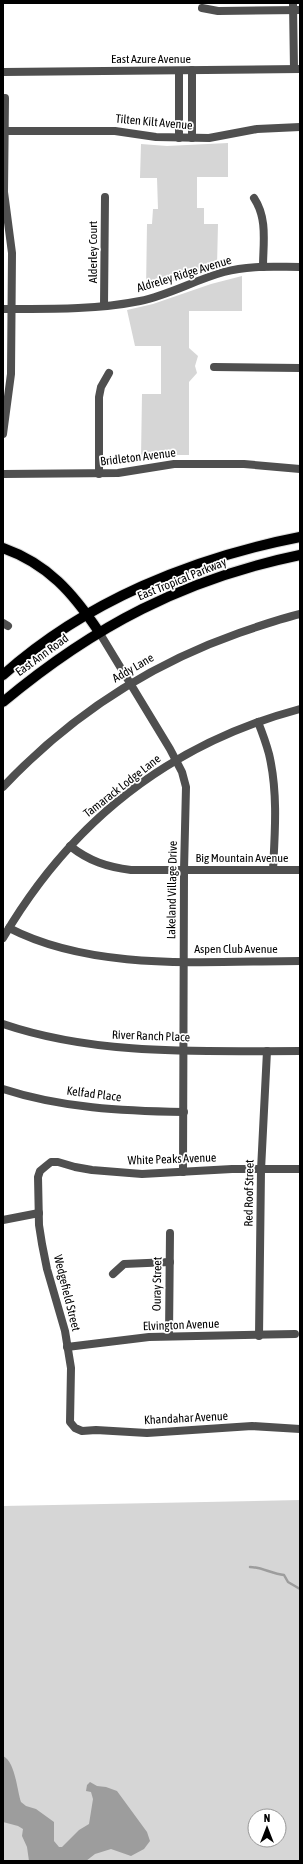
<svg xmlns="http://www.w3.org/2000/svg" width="303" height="1864" font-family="'Asap Condensed',sans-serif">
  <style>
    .green { fill: #d6d6d6; fill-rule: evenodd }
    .water { fill: #9d9d9d }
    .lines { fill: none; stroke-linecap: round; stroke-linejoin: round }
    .stream { stroke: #9d9d9d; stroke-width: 2.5 }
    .major-casing { stroke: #dbdbdb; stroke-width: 12 }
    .minor { stroke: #4f4f4f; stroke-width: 8 }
    .major { stroke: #000; stroke-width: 10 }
    .labels { text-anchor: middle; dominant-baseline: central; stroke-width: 3.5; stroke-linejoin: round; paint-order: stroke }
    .street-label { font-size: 12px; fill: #000; stroke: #fff }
  </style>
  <rect width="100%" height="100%" fill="#fff"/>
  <g class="green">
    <path d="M228 143V177H197V208H204V224H218L217 266 146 291 147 224H152L153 209H158L157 178H140L141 144 167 146Z"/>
    <path d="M242 276V311H189V348L198 356 195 366 197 373 189 382V455H161L141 458 142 394H161V346H135L127 310 153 304 211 284Z"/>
    <path d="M300 1500V1861H3V1506ZM255 1816H279V1840H255Z"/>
  </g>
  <path class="water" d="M3 1756C15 1761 17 1790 21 1802L26 1806 36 1809 54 1822V1841L59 1847H62L79 1830 89 1824 93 1799 91 1792 86 1791 87 1785 90 1782 97 1786 106 1787 117 1791 147 1832 150 1841 144 1849 131 1856 111 1849 95 1854 86 1861H29L27 1847 22 1836 23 1829 18 1826 3 1822Z"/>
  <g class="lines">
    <path class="stream" d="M250 1567C262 1567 272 1574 284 1575L288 1582 300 1589"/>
    <g class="major-casing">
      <g id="major">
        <path d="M3 548C48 564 73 593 99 632"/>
        <path d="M3 675C86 601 192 558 300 537"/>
        <path d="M3 702C94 626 184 579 300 555"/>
      </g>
    </g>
    <g class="minor">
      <path d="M293 3 294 69"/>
      <path d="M202 8 218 11 300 10"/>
      <path d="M192 70V138"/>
      <path d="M179 71V138"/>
      <path d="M3 72 300 69"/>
      <path d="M5 131H115L156 137 209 138 257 129 300 127"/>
      <path d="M254 198C268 219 263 244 263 267"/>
      <path d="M104 306 105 197"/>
      <path d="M3 309C49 309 95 310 140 301 169 295 195 280 224 272 249 265 275 267 300 267"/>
      <path d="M214 367 300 368"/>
      <path d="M3 434 11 374 12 253 4 192 5 98"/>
      <path d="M3 474 118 473 174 464H244L300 469"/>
      <path d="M99 474V397L101 387 109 373"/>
      <path d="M3 623 8 626"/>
      <path d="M99 632 170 749 182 772 186 787 184 870 183 1172"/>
      <path d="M258 722C262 732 266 743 269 754 278 792 275 832 273 870"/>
      <path d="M3 787C69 717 148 665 239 633 259 626 279 619 300 614"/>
      <path d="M70 846C89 861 107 867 131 870H300"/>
      <path d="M9 928C94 972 207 961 300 961"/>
      <path d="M3 938C71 822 169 744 300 709"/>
      <path d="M3 1024C97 1056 201 1051 300 1051"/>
      <path d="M3 1089C61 1108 123 1111 184 1112"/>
      <path d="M300 1169H232L142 1174 92 1170 75 1167 58 1162H51L46 1166 40 1171 38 1177 39 1225 42 1244 47 1269 65 1331 71 1368 70 1422 75 1428 82 1431 96 1430 147 1433 252 1426 300 1429"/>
      <path d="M3 1220 39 1213"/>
      <path d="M113 1274 124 1264 170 1262"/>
      <path d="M169 1336 170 1233"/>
      <path d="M259 1336 261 1170 267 1051"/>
      <path d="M67 1347 149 1337 295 1334"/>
    </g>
    <use href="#major" class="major"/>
  </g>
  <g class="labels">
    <g class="street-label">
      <text x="151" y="59">East Azure Avenue</text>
      <text transform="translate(154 122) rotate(5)">Tilten Kilt Avenue</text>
      <text transform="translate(93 252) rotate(-90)">Alderley Court</text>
      <text transform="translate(184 274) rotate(-17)">Aldreley Ridge Avenue</text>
      <text transform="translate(138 457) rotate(-7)">Bridleton Avenue</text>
      <text transform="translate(182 579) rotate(-22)">East Tropical Parkway</text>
      <text transform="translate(42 655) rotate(-36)">East Ann Road</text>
      <text transform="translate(133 668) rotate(-30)">Addy Lane</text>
      <text transform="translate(122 786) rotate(-38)">Tamarack Lodge Lane</text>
      <text x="242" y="858">Big Mountain Avenue</text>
      <text transform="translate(172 890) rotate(-89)">Lakeland Village Drive</text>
      <text x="236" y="949">Aspen Club Avenue</text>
      <text transform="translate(151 1036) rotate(2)">River Ranch Place</text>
      <text transform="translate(94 1094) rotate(7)">Kelfad Place</text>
      <text transform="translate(172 1159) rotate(-2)">White Peaks Avenue</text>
      <text transform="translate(249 1193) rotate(-89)">Red Roof Street</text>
      <text transform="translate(157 1284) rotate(-89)">Ouray Street</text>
      <text transform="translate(67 1293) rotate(76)">Wedgefield Street</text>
      <text transform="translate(181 1325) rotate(-2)">Elvington Avenue</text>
      <text transform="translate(186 1418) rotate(-3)">Khandahar Avenue</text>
    </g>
  </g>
  <rect width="303" height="1864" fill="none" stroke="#000000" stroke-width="8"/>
  <g transform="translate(267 1828)"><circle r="19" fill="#ffffff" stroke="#999999"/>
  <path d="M0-3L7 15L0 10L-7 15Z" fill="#000000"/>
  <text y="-6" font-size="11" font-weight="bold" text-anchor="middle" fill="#000000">N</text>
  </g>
</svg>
